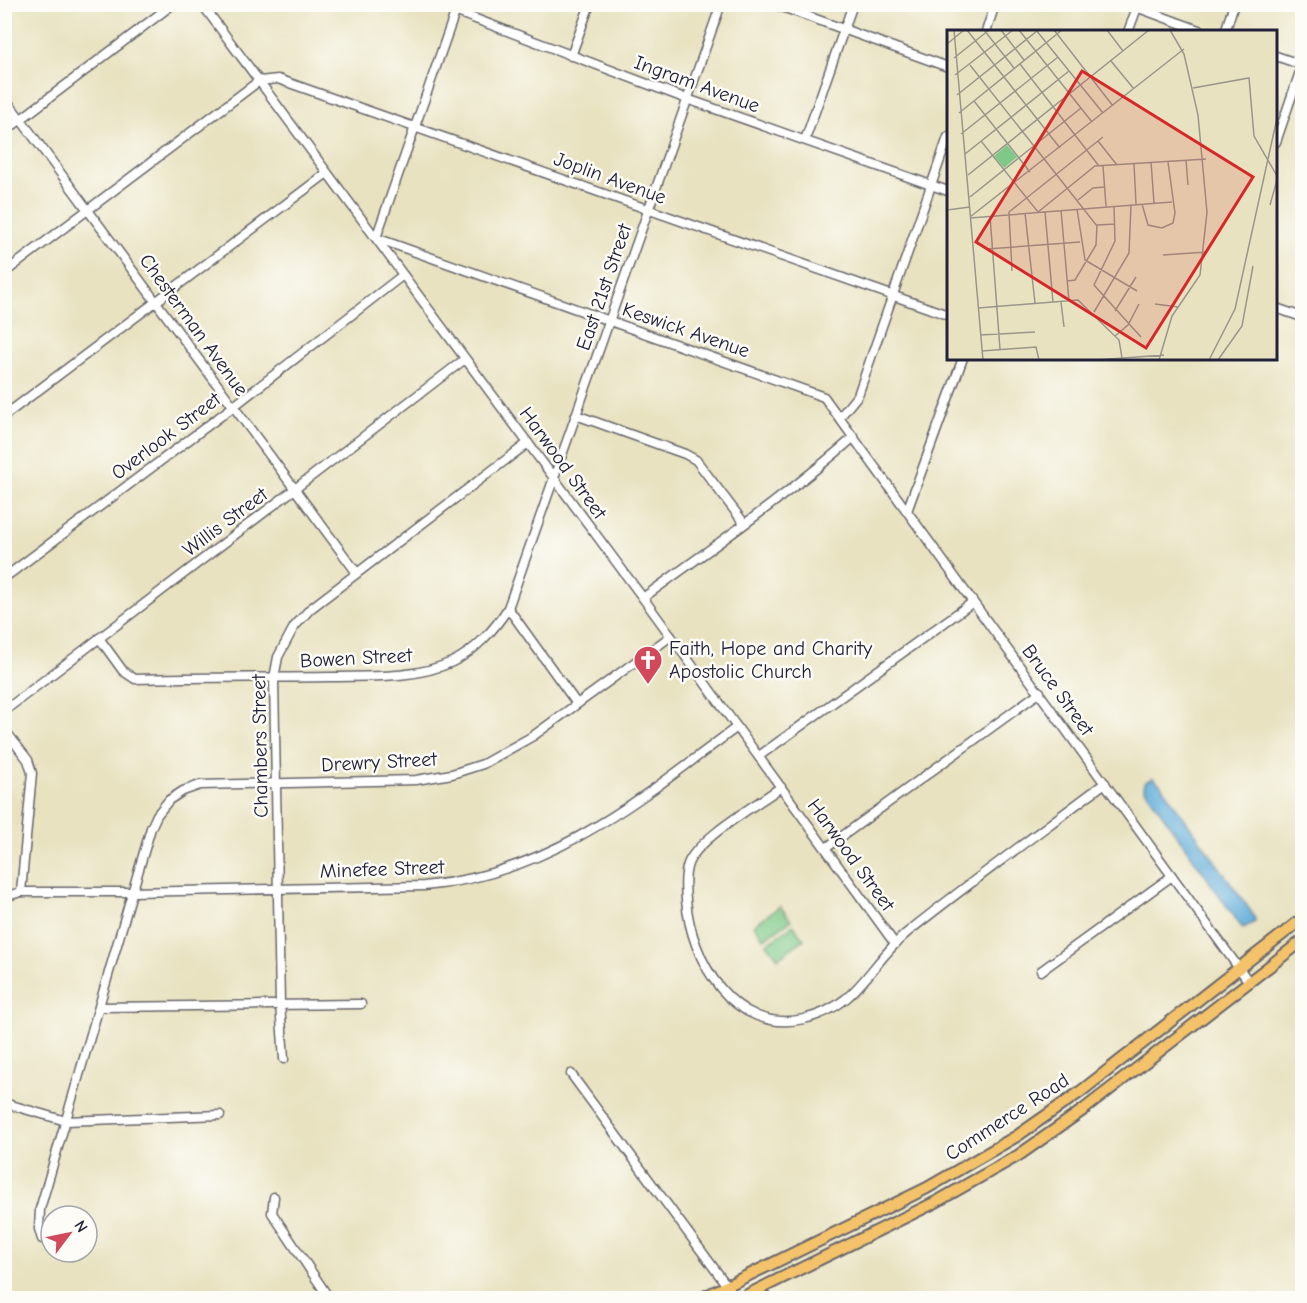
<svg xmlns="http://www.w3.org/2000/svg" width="1307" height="1303" font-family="'Comic Neue',sans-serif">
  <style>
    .green { fill: #7ec987; stroke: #507661; stroke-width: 1.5 }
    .water { fill: #61add9; stroke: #42688a; stroke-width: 1.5 }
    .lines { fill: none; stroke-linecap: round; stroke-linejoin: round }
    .minor-casing { stroke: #67656a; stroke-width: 11 }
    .major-casing { stroke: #67656a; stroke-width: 14 }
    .minor { stroke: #fff; stroke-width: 8 }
    .major { stroke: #f3c26a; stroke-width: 10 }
    .rail { stroke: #22223b; stroke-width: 2; stroke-dasharray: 9 4.5; stroke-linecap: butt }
    .labels { text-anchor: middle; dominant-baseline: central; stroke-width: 5; stroke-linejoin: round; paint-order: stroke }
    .street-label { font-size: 20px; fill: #22223b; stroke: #fdfcf7 }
    .poi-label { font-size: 20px; fill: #22223b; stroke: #fdfcf7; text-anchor: start }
    .inset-road { fill: none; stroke: #99958b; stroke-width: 1.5 }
    .view { fill: #d62828; fill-opacity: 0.15; stroke: #d62828; stroke-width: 3 }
    .inset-edge { fill: none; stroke: #22223b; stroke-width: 3 }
  </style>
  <rect width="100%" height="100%" fill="#fdfcf7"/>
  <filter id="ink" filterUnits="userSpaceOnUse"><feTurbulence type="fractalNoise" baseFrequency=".0167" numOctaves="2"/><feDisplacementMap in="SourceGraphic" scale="12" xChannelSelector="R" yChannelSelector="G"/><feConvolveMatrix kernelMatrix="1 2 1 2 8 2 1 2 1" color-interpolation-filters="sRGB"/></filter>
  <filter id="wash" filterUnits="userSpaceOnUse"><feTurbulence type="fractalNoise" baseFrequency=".008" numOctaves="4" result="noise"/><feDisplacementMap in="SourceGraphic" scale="24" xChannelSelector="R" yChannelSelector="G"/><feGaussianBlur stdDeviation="1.35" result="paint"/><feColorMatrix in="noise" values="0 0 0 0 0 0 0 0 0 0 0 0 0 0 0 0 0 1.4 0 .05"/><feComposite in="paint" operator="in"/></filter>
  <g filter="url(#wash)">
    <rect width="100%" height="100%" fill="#e8e2c0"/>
    <g class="green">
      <path d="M780 906 791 920 764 939 754 925Z"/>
      <path d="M793 925 804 939 778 958 767 944Z"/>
    </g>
    <path class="water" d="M1153 778 1160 784 1252 913 1255 919V922L1243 928 1240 925 1144 788 1145 782Z"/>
  </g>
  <g filter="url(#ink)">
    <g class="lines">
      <g class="minor-casing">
        <g id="minor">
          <path d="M202 4 643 598 895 944"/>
          <path d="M436 4 687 99 948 191"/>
          <path d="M458 4 376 238 824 397 1249 982"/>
          <path d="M774 4 948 67"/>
          <path d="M1128 4 1204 32"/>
          <path d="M986 32 995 4"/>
          <path d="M1128 32 1138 5"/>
          <path d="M1225 32 1234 4"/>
          <path d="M571 56 590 4"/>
          <path d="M1276 56 1302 65"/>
          <path d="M4 97 357 573"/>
          <path d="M4 132 173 4"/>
          <path d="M805 140 853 4"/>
          <path d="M1276 142 1302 66"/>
          <path d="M4 273 259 81 278 79 948 315"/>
          <path d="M1276 308 1302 317"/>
          <path d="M576 415 685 454 696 460 744 523"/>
          <path d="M4 416 327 173"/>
          <path d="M840 417 858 395 948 137"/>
          <path d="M907 511 963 358"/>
          <path d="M4 578 234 406 403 275"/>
          <path d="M643 598C714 546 788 495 854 437"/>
          <path d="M508 608 577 704"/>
          <path d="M99 638 123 671 135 679C200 677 265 678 331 677 371 676 415 679 452 662 474 652 495 629 508 608L721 4"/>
          <path d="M4 711 465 359"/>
          <path d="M4 729 28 760 32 773 21 892"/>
          <path d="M759 756 973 602"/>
          <path d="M781 787C758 804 697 839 688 864 684 875 685 889 686 900 691 961 734 1035 804 1019 860 1006 869 963 909 931 973 880 1040 832 1105 783"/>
          <path d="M826 848 1040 692"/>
          <path d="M4 897 21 892H131L424 886C551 874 639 800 737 727"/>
          <path d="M1041 971 1172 876"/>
          <path d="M100 1007 361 1004"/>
          <path d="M284 1059 280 1004 274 678 278 657 294 627 310 609 528 443"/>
          <path d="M571 1074 736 1298"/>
          <path d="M4 1103 66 1121 220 1115"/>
          <path d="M274 1197 272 1213 329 1298"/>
          <path d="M42 1239 39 1229 40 1209 151 828 157 815 169 800 183 791 200 785 416 780 452 774 483 764 533 736 671 636"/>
        </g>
      </g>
      <g class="major-casing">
        <g id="major">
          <path d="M702 1298 927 1188 1017 1136 1080 1092 1302 919"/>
          <path d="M741 1298 936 1202 1019 1155 1083 1110 1302 941"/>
        </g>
      </g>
      <use href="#minor" class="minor"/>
      <use href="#major" class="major"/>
      <path class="rail" d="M1285 1298 1302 1288"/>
    </g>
  </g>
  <defs>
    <g id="church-pin" transform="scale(1.5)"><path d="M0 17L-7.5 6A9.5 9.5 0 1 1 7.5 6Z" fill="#d1495b" stroke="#fdfcf7"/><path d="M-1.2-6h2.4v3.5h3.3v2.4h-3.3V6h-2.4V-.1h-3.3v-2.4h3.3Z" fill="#fff"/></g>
  </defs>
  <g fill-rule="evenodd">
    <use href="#church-pin" x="648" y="660"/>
  </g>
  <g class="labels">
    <g class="street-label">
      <text transform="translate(697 84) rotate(20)">Ingram Avenue</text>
      <text transform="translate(610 178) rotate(20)">Joplin Avenue</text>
      <text transform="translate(604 287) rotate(-71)">East 21st Street</text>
      <text transform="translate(194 325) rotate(54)">Chesterman Avenue</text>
      <text transform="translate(686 330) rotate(19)">Keswick Avenue</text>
      <text transform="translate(166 436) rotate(-37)">Overlook Street</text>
      <text transform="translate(563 463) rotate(54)">Harwood Street</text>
      <text transform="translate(225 522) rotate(-37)">Willis Street</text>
      <text transform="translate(356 658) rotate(-3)">Bowen Street</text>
      <text transform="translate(1058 690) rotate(54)">Bruce Street</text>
      <text transform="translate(260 746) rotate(-91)">Chambers Street</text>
      <text transform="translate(379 762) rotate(-3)">Drewry Street</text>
      <text transform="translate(851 855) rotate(54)">Harwood Street</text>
      <text transform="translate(382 869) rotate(-2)">Minefee Street</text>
      <text transform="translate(1007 1117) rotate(-33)">Commerce Road</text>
    </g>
    <g class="poi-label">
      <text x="669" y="648">Faith, Hope and Charity<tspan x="669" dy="23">Apostolic Church</tspan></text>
    </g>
  </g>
  <g transform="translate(947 30)">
    <rect width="330" height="330" fill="#e8e2c0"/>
    <path d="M60 115 70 127 57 138 47 126Z" fill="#7ec987"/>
    <path class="inset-road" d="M7 0 36 330M20 0 113 118M37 0 67 38M54 0 77 30M72 0 145 92M89 0 156 83M107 0 166 76M160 0 176 21M0 14 17 0M7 28 42 0M164 31 187 59M73 34 152 136M23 35 150 196 149 215 128 250 120 251M8 45 66 0M246 58 302 48 307 106 330 146M10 65 90 1M27 71 83 142M12 83 115 0M14 104 111 27M34 111 91 182 148 136 259 129M151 111 170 135M18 124 122 41M239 130 241 155M204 132 207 173M187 134 189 174M156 136 159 176M21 145 202 0M23 167 134 78M131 170 146 158 158 157M195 174 201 195 215 198 226 193 228 183 221 132M323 175 330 150M167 176 168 211 147 255 194 307M130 179 138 230 190 261M0 180 23 177M114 180 122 271M98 182 106 272M78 183 88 273M43 186 53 319M23 187 237 19M23 188 225 172M150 195 168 194M40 219 133 212M216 225 259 222M65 241 62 182 156 107M114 272 117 297M208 274 231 277M31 278 131 270 172 310 175 328M168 281 189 247M147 282 182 223 184 175M33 305 88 302M168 306 181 295 192 274M35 321 89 317 92 330M149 330 217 325M212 330 225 286 253 245 260 182 251 85 237 24 223 0M262 330 288 279 330 88M271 330 295 296 306 236"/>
    <path class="view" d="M135 41 306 147 199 318 29 212Z"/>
    <rect width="330" height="330" class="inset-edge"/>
  </g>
  <rect width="1307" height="1303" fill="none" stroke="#fdfcf7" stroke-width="24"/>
  <g transform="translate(69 1234) rotate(58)"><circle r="28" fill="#fdfcf7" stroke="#a5a5ac" stroke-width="1.5"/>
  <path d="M0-4.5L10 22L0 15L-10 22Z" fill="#d1495b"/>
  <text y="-9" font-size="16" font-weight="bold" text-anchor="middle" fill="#22223b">N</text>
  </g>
</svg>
